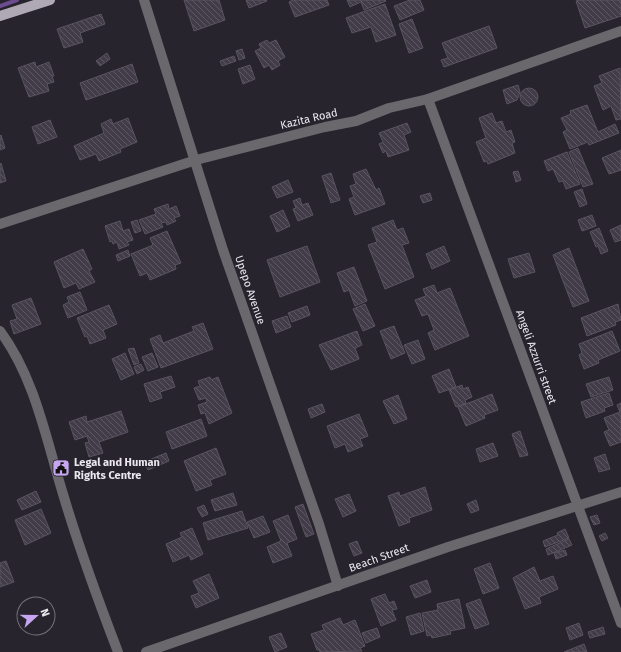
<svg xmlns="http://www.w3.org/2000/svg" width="621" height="652" font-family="'Fira Sans',sans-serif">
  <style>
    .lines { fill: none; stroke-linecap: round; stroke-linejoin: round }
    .stream { stroke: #6b4c8f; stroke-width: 4 }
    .building { fill: url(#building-back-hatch); stroke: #585460 }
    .minor { stroke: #6a686d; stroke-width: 10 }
    .major { stroke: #aea9b5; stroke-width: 10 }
    .labels { text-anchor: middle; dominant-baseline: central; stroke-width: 3; stroke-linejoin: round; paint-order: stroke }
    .street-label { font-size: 11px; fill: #eae7ee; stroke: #28242e }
    .poi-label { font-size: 11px; font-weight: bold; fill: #eae7ee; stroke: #28242e; text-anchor: start }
  </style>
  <defs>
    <pattern id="building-back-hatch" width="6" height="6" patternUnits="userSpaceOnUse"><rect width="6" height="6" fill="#413c48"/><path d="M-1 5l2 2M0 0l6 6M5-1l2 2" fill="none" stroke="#5d5863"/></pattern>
  </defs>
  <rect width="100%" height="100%" fill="#28242e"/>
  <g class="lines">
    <path class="stream" d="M0 6 17 0"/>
  </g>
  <g class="building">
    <path d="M184 0H219L225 20 194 31Z"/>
    <path d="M246 0H266L267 1 249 8Z"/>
    <path d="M293 0H327L329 5 295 17 289 2Z"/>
    <path d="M347 0H385L386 1 364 10 361 2 350 7Z"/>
    <path d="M410 0H420L424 10 400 20 394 6Z"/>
    <path d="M580 0H621V16L585 28 576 1Z"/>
    <path d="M385 4 396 35 376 42 371 27 352 33 346 18Z"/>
    <path d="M101 14 105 24 80 33 83 42 64 48 57 29Z"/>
    <path d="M412 19 423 48 409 53 399 24Z"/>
    <path d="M489 26 497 48 444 67 441 60 448 58 442 43Z"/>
    <path d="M267 40 269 43 276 40 285 57 278 61 280 65 272 70 269 65 264 68 255 51 261 48 259 44Z"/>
    <path d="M242 49 245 58 239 60 236 51Z"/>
    <path d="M107 53 110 59 100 66 96 61Z"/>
    <path d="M234 56 236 61 222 66 220 61Z"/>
    <path d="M35 62 36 67 49 62 54 76H52L54 82 47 84 49 91 29 97 18 68Z"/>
    <path d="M132 64 138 82 86 100 80 83Z"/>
    <path d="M250 65 255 79 243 84 238 69Z"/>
    <path d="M620 68 621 119 616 120 611 106 603 110 594 86 602 83 599 76Z"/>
    <path d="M518 85 520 92 517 100 507 104 503 90Z"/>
    <circle cx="529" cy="97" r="9"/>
    <path d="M587 105 598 132 615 124 619 133 589 145 588 142 570 149 563 132 567 130 561 118 571 114 570 111Z"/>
    <path d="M492 113 496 123 502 121 506 132 511 130 515 142 512 143 515 153 488 164 487 161 484 162 476 142 486 138 479 118Z"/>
    <path d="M128 118 137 142 120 149 121 152 99 161 96 154 80 160 74 146 104 133 101 124 111 119 113 124Z"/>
    <path d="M50 120 57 137 38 144 32 127Z"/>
    <path d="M407 123 411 132 404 135 409 150 388 157 386 151 383 153 379 144 383 142 379 133Z"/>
    <path d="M1 135 5 148 0 150V136Z"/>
    <path d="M578 148 593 184 583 187 569 152Z"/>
    <path d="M621 150V170L609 174 602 158Z"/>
    <path d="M567 152 580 184 566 189 563 181 559 182 553 169 548 171 544 161Z"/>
    <path d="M1 163 6 181 0 183V164Z"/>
    <path d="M366 169 376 190 379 188 385 204 355 215 349 199 354 197 350 186 356 184 353 174Z"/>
    <path d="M518 171 521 180 516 182 513 172Z"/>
    <path d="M331 173 340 200 331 203 322 176Z"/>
    <path d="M288 180 293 192 277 198 272 187Z"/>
    <path d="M582 189 587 204 580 207 574 192Z"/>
    <path d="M430 193 432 200 423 203 420 196Z"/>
    <path d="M300 198 302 205 308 203 313 215 298 221 293 209 296 208 293 201Z"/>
    <path d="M168 204 169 209 176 206 180 216 174 218 176 221 167 225 166 222 161 223 163 227 145 234 139 220 156 214 154 209Z"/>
    <path d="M283 210 290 226 277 232 270 216Z"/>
    <path d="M592 215 596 226 582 231 578 220Z"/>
    <path d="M137 220 141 231 135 233 131 222Z"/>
    <path d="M393 220 397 230 403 228 409 243 402 245 414 277 385 289 368 245 377 242 372 228Z"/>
    <path d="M120 221 123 231 129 229 133 240 127 242 129 245 119 249 117 242 113 244 112 241 110 242 105 226Z"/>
    <path d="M621 225V240L615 242 610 230Z"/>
    <path d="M599 228 608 251 601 254 598 246 596 247 590 232Z"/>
    <path d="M167 231 181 263 175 265 176 269 150 280 147 273 140 276 131 254 153 245 150 238Z"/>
    <path d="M307 246 320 282 280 297 267 260Z"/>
    <path d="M444 246 450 261 432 269 426 254Z"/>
    <path d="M569 248 589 301 573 307 553 255Z"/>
    <path d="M83 249 92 269 89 271 95 282 79 289 76 283 64 288 54 262Z"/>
    <path d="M128 250 130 256 118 261 116 255Z"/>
    <path d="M529 253 535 272 514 278 508 259Z"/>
    <path d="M354 267 367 301 355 306 349 290 344 292 337 273Z"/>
    <path d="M434 285 437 293 450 288 469 336 435 350 428 333 434 330 428 314 422 316 415 300 426 296 423 289Z"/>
    <path d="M80 292 87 310 68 318 63 305 69 302 67 297Z"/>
    <path d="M31 298 41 324 14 334 10 321 17 319 12 305Z"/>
    <path d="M365 304 375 326 363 331 353 309Z"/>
    <path d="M618 304 621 320 615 322 616 325 587 336 581 318Z"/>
    <path d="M109 305 117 324 103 330 106 338 90 344 87 336 85 337 77 318Z"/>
    <path d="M307 306 310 315 292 322 288 313Z"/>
    <path d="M287 316 291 327 276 333 272 321Z"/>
    <path d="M203 323 213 349 161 368 150 339 160 335 163 343 194 331 192 327Z"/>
    <path d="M394 326 405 353 391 359 380 331Z"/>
    <path d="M357 331 362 345 355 348 359 359 331 370 319 345Z"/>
    <path d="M612 331 620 351 598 360 599 363 584 369 579 355 582 353 579 344Z"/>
    <path d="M418 340 425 359 412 364 404 345Z"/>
    <path d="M134 348 139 363 134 365 128 349Z"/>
    <path d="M125 353 134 374 121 380 112 359Z"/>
    <path d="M152 353 158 367 148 371 142 357Z"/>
    <path d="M141 364 144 370 137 374 134 367Z"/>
    <path d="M449 369 456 387 439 393 432 376Z"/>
    <path d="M171 376 175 387 160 392 162 398 150 402 144 384Z"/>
    <path d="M210 377 211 380 218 377 232 413 209 424 205 413 201 414 198 405 207 402 206 398 199 400 194 388 200 386 198 381Z"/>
    <path d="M609 377 613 390 591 397 586 384Z"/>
    <path d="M462 385 463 389 468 387 472 397 465 400 466 403 456 407 449 390Z"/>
    <path d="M609 393 613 405 604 408 605 411 586 418 581 402Z"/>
    <path d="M492 394 498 410 484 415 485 418 466 426 458 407Z"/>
    <path d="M398 395 407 419 394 424 383 401Z"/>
    <path d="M621 403V442L610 446 604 432 609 430 604 418 620 412 617 405Z"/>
    <path d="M322 404 325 412 311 418 308 409Z"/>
    <path d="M121 411 128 432 99 442 103 453 89 457 85 443 89 442 87 436 75 440 69 422 86 416 87 422Z"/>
    <path d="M359 414 368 436 360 439 363 446 348 452 345 444 335 448 327 426Z"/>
    <path d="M201 419 207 436 172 449 166 432Z"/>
    <path d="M520 431 528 455 520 457 512 434Z"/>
    <path d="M493 443 498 456 480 462 476 449Z"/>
    <path d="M216 448 226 474 210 480 212 485 196 491 184 461Z"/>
    <path d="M166 453 169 461 148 470 144 462Z"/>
    <path d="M605 454 610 469 599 472 594 458Z"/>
    <path d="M425 487 432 510 409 518 410 522 399 526 388 496 399 492 400 496Z"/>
    <path d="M36 491 41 502 22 510 17 500Z"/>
    <path d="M233 493 237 505 215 511 211 500Z"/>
    <path d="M349 494 356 511 343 517 335 499Z"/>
    <path d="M476 500 479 510 471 513 467 504Z"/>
    <path d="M303 504 314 534 306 537 295 507Z"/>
    <path d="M204 505 208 514 202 517 197 508Z"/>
    <path d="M41 509 51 533 25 545 15 520Z"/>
    <path d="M242 511 248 528 208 540 203 523Z"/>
    <path d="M288 515 297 539 287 543 292 556 273 563 267 547 281 541 273 521Z"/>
    <path d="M597 515 600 523 594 525 590 517Z"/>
    <path d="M263 516 270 532 254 538 247 522Z"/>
    <path d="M192 528 203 554 191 560 189 555 173 562 166 544 182 537 180 533Z"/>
    <path d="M565 529 569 538 545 547 543 541 558 535 557 533Z"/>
    <path d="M605 533 608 538 602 541 599 536Z"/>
    <path d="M569 539 572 545 548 555 546 549Z"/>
    <path d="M357 541 362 553 354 556 349 544Z"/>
    <path d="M565 550 567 555 556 559 554 553Z"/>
    <path d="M6 561 14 582 0 587V563Z"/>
    <path d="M490 563 499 588 483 594 474 569Z"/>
    <path d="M534 567 540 581 553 576 558 589 539 597 541 603 525 609 513 578Z"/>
    <path d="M209 574 219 598 196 608 191 596 199 593 193 581Z"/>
    <path d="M427 580 431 592 415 598 410 586Z"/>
    <path d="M385 594 389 603 394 601 397 609 392 610 396 620 381 626 371 599Z"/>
    <path d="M459 599 465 628 450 631 451 634 432 638 431 635 427 636 422 613 438 610 437 604Z"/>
    <path d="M480 599 489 624 475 629 466 604Z"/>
    <path d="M420 613 424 631 411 635 406 617Z"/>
    <path d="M340 618 343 625 355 620 365 646 360 648 362 651 320 652 319 650H317L311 634 324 630 322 625Z"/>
    <path d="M579 623 583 635 570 640 566 628Z"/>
    <path d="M603 627 605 634 590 638 588 632Z"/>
    <path d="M377 628 380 637 366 643 362 633Z"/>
    <path d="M281 633 287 647 275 652 269 637Z"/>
    <path d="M584 644 587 652H564Z"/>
  </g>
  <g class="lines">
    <g class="minor">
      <path d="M144 0 223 250 319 524 338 586"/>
      <path d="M428 99 621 623"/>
      <path d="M0 224 196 160 325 127 356 121 389 108 428 99 621 31"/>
      <path d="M0 331C35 378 46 439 63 494 79 548 98 600 118 652"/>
      <path d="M146 652 448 547 621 492"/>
    </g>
    <path class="major" d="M0 16 50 0"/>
  </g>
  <defs>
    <g id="civic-square" transform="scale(0.9)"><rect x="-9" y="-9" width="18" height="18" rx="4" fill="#c6a6f0" stroke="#28242e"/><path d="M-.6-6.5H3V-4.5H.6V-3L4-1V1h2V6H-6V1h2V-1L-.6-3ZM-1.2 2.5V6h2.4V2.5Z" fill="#111"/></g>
  </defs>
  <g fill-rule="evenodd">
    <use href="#civic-square" x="61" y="468"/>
  </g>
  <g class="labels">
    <g class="street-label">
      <text transform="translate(309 119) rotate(-13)">Kazita Road</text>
      <text transform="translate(250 290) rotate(71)">Upepo Avenue</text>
      <text transform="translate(536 357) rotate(70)">Angeli Azzurri street</text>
      <text transform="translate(379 558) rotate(-20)">Beach Street</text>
    </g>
    <g class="poi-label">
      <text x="74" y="462">Legal and Human<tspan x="74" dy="13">Rights Centre</tspan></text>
    </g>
  </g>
  <g transform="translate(36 616) rotate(69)"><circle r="19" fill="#28242e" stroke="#76727b"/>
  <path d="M0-3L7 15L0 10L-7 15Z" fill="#c6a6f0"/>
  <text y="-6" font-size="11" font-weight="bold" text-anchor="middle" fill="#eae7ee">N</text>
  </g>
</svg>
